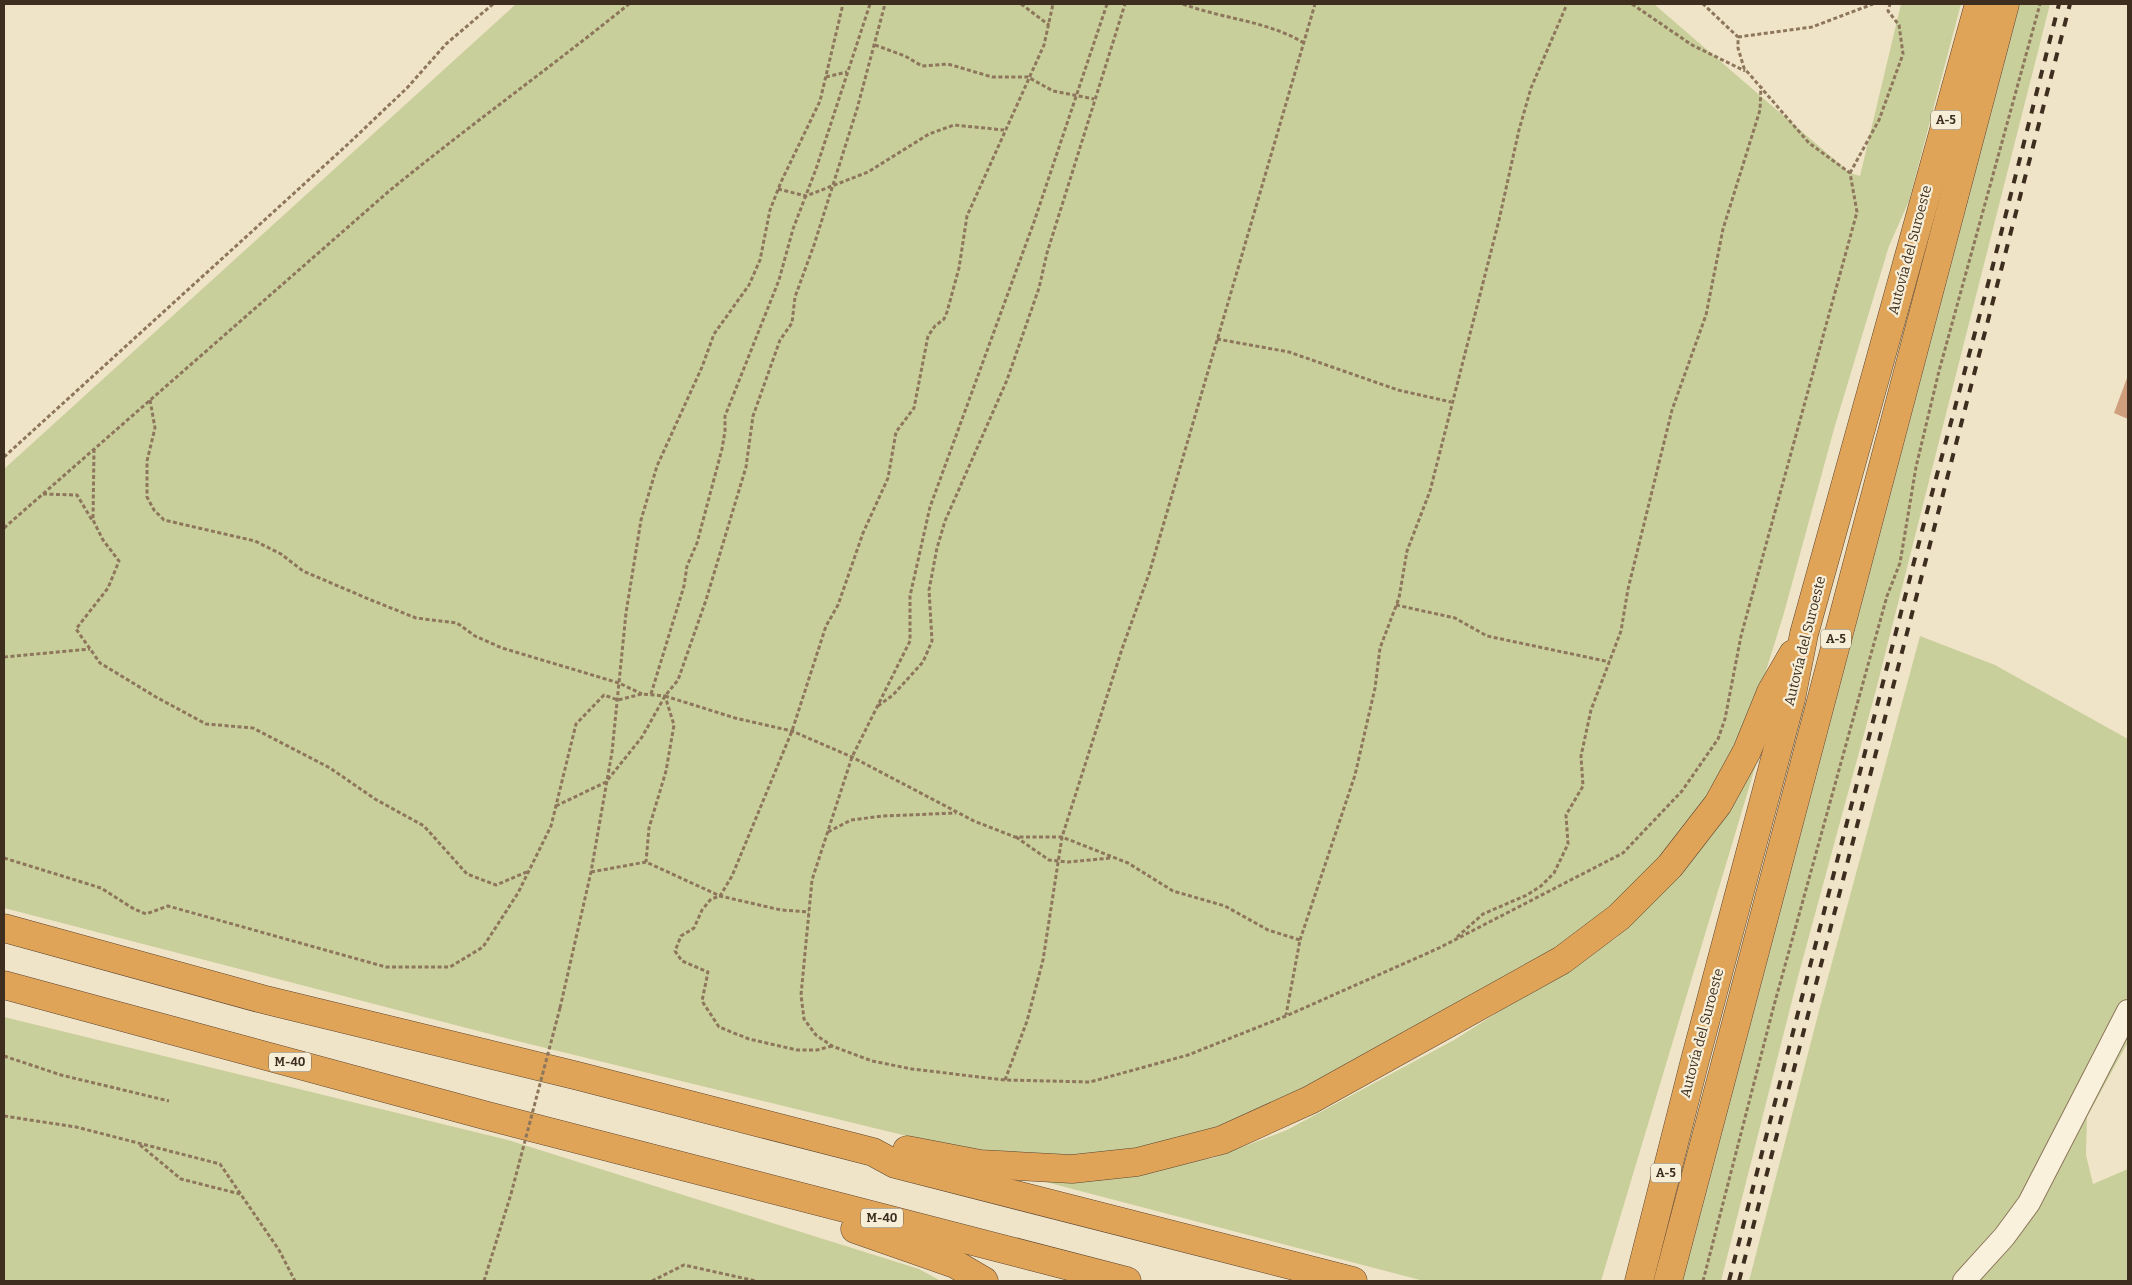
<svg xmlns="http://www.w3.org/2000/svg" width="2132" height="1285" font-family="Bitter,serif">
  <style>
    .green { fill: #c9cf9b }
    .building { fill: #cf9f7d }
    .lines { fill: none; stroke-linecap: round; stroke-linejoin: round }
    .minor-casing { stroke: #8d765c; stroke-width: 24 }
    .highway-casing { stroke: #5b4430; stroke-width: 29 }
    .path { stroke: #8d765c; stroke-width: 3; stroke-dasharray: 4 2.5; stroke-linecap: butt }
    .minor { stroke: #faf1dc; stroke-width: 22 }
    .highway { stroke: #e0a458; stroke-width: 28 }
    .rail { stroke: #3d2e20; stroke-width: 4; stroke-dasharray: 9 9; stroke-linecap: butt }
    .path-bridge { stroke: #8d765c; stroke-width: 3; stroke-dasharray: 4 2.5; stroke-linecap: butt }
    .labels { text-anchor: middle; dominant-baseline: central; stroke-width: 4.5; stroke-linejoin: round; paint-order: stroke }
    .shield { fill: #f7eed8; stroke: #756857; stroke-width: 1 }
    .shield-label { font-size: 12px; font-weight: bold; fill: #3d2e20 }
    .street-label { font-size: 14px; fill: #3d2e20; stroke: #f7eed8 }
  </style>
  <rect width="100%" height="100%" fill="#f0e4c8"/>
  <g class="green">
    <path d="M516 4H1654L1850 173 1860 176 1901 4H1961L1909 201 1889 246 1834 429 1784 613 1761 687 1741 738 1716 785 1689 825 1632 889 1565 943 1475 996 1312 1085 1254 1113 1197 1134 1136 1150 1080 1156 1026 1155 967 1149 911 1137 513 1040 4 908V469Z"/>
    <path d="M2020 4H2050L1876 690 1799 973 1721 1281H1683Z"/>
    <path d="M1920 636 1995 665 2128 739V1042L2087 1117 2086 1155 2093 1184 2128 1169V1281H1749L1820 1007Z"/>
    <path d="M1772 711 1601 1281H1424L1042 1181 1107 1175 1213 1158 1287 1130 1454 1040 1616 938 1730 808Z"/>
    <path d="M4 1017 508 1140 919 1269 941 1281H4Z"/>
  </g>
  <path class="building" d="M2127 378H2128V419L2114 413Z"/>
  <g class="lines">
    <g class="minor-casing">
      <path id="minor" d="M1964 1281 2004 1237 2029 1203 2128 1011"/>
    </g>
    <g class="highway-casing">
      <g id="highway">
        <path d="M4 928 262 999 578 1076 873 1152 895 1164 1353 1281"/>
        <path d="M4 985 484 1115 1127 1281"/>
        <path d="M907 1150 980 1164 1072 1169 1137 1162 1222 1140 1310 1100 1562 960 1619 917 1670 866 1718 804 1747 751 1771 692 1793 654"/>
        <path d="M855 1229 955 1264 984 1281"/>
        <path d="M1639 1281 1694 1064 1791 699 1804 634 1979 4"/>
        <path d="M1668 1281 2005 4"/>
      </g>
    </g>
    <g class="path">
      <path d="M1021 4 1049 25"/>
      <path d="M1107 4 1034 222 930 507 910 596V641L852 757 812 880 801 995 804 1019 816 1035 832 1046 872 1061 912 1069 1005 1080 1090 1082 1188 1055 1286 1016 1439 948 1623 853 1682 791 1718 739 1725 719 1741 636 1857 212 1850 173 1809 143 1744 68 1738 48V37L1703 4"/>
      <path d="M1183 4C1223 19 1268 21 1304 43"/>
      <path d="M1632 4 1692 45 1745 71"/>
      <path d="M1738 37 1812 27 1873 4"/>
      <path d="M875 45 905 56 922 66 948 64 992 77H1028L1053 91 1094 99"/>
      <path d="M826 77 847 72"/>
      <path d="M1850 173 1879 120 1903 54 1899 25 1888 11 1890 4"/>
      <path d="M778 189 806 196 832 186 868 172 929 134 954 125 1004 130"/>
      <path d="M1217 339 1289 352 1398 390 1451 402"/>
      <path d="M150 400 155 428 147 461V497L154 510 164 520 255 541 281 554 303 571 371 600 416 618 457 623 475 636 502 648 619 683 642 694"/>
      <path d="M94 449 93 520 103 540 119 561 108 588 76 629 100 663 156 697 206 724 253 728 330 768 375 799 424 826 467 874 496 885 529 871"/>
      <path d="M4 457 347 145 407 88 446 44 493 4"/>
      <path d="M43 494 77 495 92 520"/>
      <path d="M4 528 388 192C467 127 550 68 629 4"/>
      <path d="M1396 605 1455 618 1487 636 1610 662"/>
      <path d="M4 657 90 649"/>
      <path d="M651 694 684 586 687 566 697 543 722 449 725 431V416L779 280 793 229 816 169 870 4"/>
      <path d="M665 696 735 718 792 731 852 757 974 821 1015 837H1062L1128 863 1173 891 1225 906 1268 930 1300 940 1286 1015"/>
      <path d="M878 706 893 695 923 662 932 641 929 590 937 548 945 521 1007 380 1039 288 1047 253 1125 4"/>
      <path d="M556 806 606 782 642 737 665 696 678 680 706 600 746 467 753 416 780 340 792 323 795 297 814 245 857 109 885 4"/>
      <path d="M828 832 851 820 883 816 956 813"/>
      <path d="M1016 837 1049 860 1068 862 1111 858"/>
      <path d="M4 858 101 888 134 909 146 914 168 906 386 967H450L483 947 518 893 551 826 576 724 604 695 618 700 642 694 665 696 674 725 666 771 649 828 646 862"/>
      <path d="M591 872 646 862 720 896 781 910 809 912"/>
      <path d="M1457 937 1483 914 1527 895 1541 886 1554 873 1568 844 1566 815 1583 786 1581 756 1591 710 1621 631 1628 589 1672 410 1706 315 1723 229 1760 110 1761 86"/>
      <path d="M1300 940 1355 775 1375 688 1380 648 1399 598 1407 551 1430 491 1499 220 1519 130 1531 88 1567 4"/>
      <path d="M560 1008 591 872 612 752 626 613 641 520 657 466 702 367 714 334 749 285 760 260 770 210 781 182 820 101 843 4"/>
      <path d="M832 1046 817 1050H797L749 1039 719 1027 702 1001 708 972 682 961 675 951 681 936 694 928 702 910 711 899 720 896 732 876 792 731 826 626 838 605 863 533 888 478 896 432 914 408 928 336 935 326 944 319 947 312 959 268 967 216 1044 45 1053 4"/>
      <path d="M4 1056 61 1075 169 1101"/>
      <path d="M1005 1080 1027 1021 1043 960 1062 837 1122 649 1149 574 1315 4"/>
      <path d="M4 1116 76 1127 220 1164 279 1250 295 1281"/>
      <path d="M140 1145 181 1179 240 1194"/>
      <path d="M484 1281 511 1194"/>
      <path d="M652 1281 684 1265 756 1281"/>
      <path d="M1703 1281 1773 1009 1887 596 1900 563 1916 467 1939 371 2040 4"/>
    </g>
    <use href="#minor" class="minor"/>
    <use href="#highway" class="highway"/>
    <g class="rail">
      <path d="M1729 1281 1923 527 1992 269 2059 4"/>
      <path d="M1739 1281 2070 4"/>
    </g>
    <path class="path-bridge" d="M511 1194 560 1008"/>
  </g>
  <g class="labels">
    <g class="shield">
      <rect x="1931" y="110.5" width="30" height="19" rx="4"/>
      <rect x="1821" y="629.5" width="30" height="19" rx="4"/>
      <rect x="269" y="1052.5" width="42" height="19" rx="4"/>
      <rect x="1651" y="1163.5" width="30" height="19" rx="4"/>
      <rect x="861" y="1208.5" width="42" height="19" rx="4"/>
    </g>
    <g class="shield-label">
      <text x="1946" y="120">A-5</text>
      <text x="1836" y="639">A-5</text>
      <text x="290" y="1062">M-40</text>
      <text x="1666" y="1173">A-5</text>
      <text x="882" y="1218">M-40</text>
    </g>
    <g class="street-label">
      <text transform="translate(1910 250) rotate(-75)">Autovía del Suroeste</text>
      <text transform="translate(1805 641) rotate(-76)">Autovía del Suroeste</text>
      <text transform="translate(1702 1033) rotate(-75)">Autovía del Suroeste</text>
    </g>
  </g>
  <rect width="2132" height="1285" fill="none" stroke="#3d2e20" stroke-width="10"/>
</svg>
